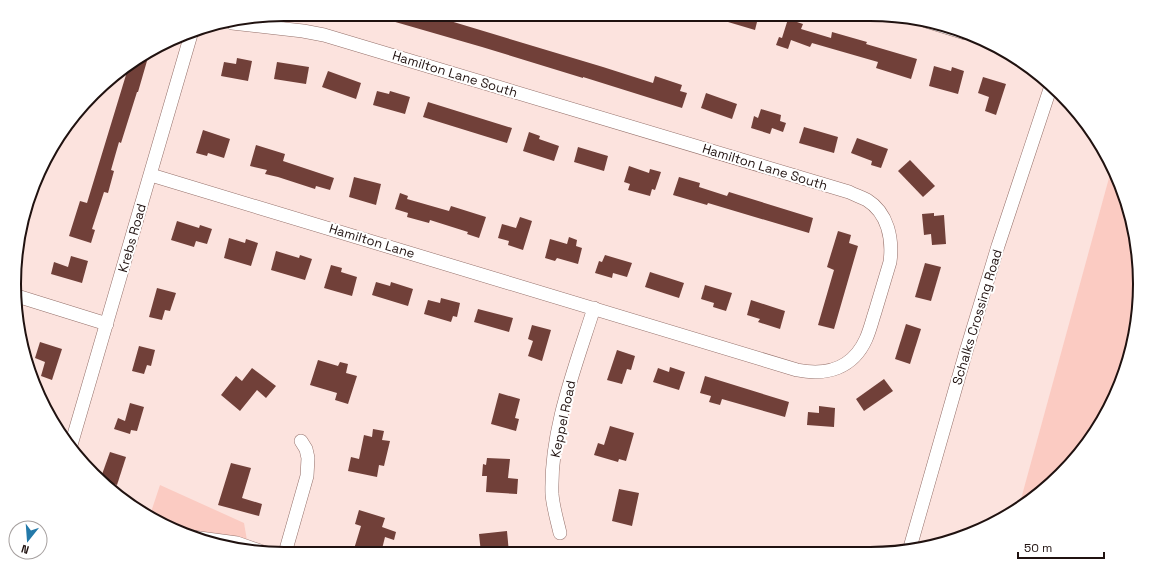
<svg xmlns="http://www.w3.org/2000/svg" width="1154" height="568" font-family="'Space Grotesk',sans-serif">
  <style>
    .green { fill: #fbcbc2 }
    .building { fill: #714039 }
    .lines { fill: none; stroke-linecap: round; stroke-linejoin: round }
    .minor-casing { stroke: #94706a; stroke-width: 14 }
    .minor { stroke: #fff; stroke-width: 13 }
    .labels { text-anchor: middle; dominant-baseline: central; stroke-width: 4; stroke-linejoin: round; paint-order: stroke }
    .street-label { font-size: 13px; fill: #201210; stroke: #fff }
    .rim { fill: none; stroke: #201210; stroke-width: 2 }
  </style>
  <rect width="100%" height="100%" fill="#fce3de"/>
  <g class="green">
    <path d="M1112 167 1126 197 1138 249 1139 301 1131 354 1112 403 1073 462 1018 510Z"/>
    <path d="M160 485 244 523 248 546 214 545 165 526 150 515Z"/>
  </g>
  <g class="building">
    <path d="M378 14H427L603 67 653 83 655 76 682 85 680 91 687 93 682 108 583 77V78L482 47 378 17Z"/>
    <path d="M730 14H759L755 30 728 22Z"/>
    <path d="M788 19 803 24 801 29 831 38 832 32 867 42 866 44 917 59 911 79 876 68 878 62 812 43 810 47 791 40 788 49 776 45 779 37 782 38Z"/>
    <path d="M149 54 138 92H137L121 143 119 142 111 170 114 171 108 193 104 192 92 229 95 230 91 243 69 236 80 201 87 203 129 65Z"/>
    <path d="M237 58 252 61 248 81 221 76 224 62 236 64Z"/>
    <path d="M277 62 309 67 306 84 274 79Z"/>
    <path d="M934 66 951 71 952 67 964 71 958 94 929 86Z"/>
    <path d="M328 71 361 83 356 99 322 87Z"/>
    <path d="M983 77 1006 84 996 115 985 111 989 97 978 93Z"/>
    <path d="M377 91 389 94 390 91 410 97 405 114 373 105Z"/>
    <path d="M706 93 737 104 732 119 701 108Z"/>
    <path d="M428 102 512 128 507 143 423 117Z"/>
    <path d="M761 109 781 115 780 121 786 123 783 132 772 128 770 134 751 128 754 116 758 118Z"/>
    <path d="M804 127 838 137 834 153 799 143Z"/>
    <path d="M203 130 230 139 224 158 208 153 207 156 196 153Z"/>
    <path d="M529 132 540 136 539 139 559 146 554 161 523 151Z"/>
    <path d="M857 138 888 149 881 168 871 165 872 161 851 153Z"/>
    <path d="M256 145 285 154 283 161 334 178 330 190 316 186 315 189 278 177 265 174 267 170 250 166Z"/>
    <path d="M578 147 608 156 604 171 574 162Z"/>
    <path d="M910 160 935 186 923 197 898 171Z"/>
    <path d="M629 166 649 173 650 169 661 172 655 190 652 189 650 196 628 190 630 184 624 182Z"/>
    <path d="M354 177 381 184 376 205 349 197Z"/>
    <path d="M679 177 700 183 699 187 727 196 729 192 813 218 809 233 708 203 707 205 673 195Z"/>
    <path d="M400 193 408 196 407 199 449 211 451 206 486 217 479 238 467 234 468 232 430 220 429 223 407 217 408 213 395 209Z"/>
    <path d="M934 213V216L944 215 946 244 932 245 931 234 924 235 922 214Z"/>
    <path d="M520 217 532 221 523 250 508 245 509 241 498 238 502 224 516 228Z"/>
    <path d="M177 221 199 228 200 225 212 229 207 244 196 241 194 247 171 240Z"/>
    <path d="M838 231 851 235 849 243 858 246 834 329 818 325 834 270 827 267Z"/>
    <path d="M569 237 577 240 576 246 582 248 578 264 557 258 555 261 545 258 550 239 567 244Z"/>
    <path d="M229 238 245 243 246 239 258 243 251 266 224 258Z"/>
    <path d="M276 251 299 258 300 255 312 259 305 280 271 270Z"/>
    <path d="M605 255 632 263 627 277 613 273 612 278 595 273 599 261 602 262Z"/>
    <path d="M71 256 88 261 82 283 51 274 54 262 68 267Z"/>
    <path d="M925 263 941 267 931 301 915 297Z"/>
    <path d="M331 265 342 268 341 272 357 277 352 296 324 288Z"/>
    <path d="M650 272 684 283 679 298 645 287Z"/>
    <path d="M376 282 390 286 391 282 413 289 408 306 372 295Z"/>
    <path d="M705 285 732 293 726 311 713 307 714 303 701 299Z"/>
    <path d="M157 288 176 293 170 311 165 310 162 320 149 317Z"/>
    <path d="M441 298 460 303 457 317 453 316 451 322 424 314 428 300 440 303Z"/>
    <path d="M751 300 785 311 780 329 758 322 760 319 747 315Z"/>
    <path d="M478 309 513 318 509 332 474 322Z"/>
    <path d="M906 324 921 329 910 364 895 359Z"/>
    <path d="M532 325 551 330 542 361 528 356 533 341 528 339Z"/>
    <path d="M40 342 62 349 52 380 41 376 45 362 35 358Z"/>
    <path d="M139 346 155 350 151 366 147 365 144 374 132 371Z"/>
    <path d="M617 350 635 356 631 370 627 369 622 384 607 380Z"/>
    <path d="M318 360 338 366 340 362 348 364 346 373 357 376 348 404 335 400 337 393 310 385Z"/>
    <path d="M670 367 685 372 679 390 653 382 658 368 669 372Z"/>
    <path d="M252 368 276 386 266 398 257 390 240 411 221 395 236 376 242 381Z"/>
    <path d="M705 376 789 402 785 417 722 399 720 405 709 402 711 396 700 393Z"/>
    <path d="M884 379 893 391 864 411 856 399Z"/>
    <path d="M499 393 520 399 515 418 519 419 516 431 491 424Z"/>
    <path d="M130 403 144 407 137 431 131 430 130 434 114 429 118 418 125 421Z"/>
    <path d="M819 406 835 408 834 427 807 425 808 412 819 413Z"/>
    <path d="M610 426 634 433 626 461 619 459 618 462 594 455 598 443 604 445Z"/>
    <path d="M373 429 384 431 382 440 390 441 384 466 379 465 377 477 348 471 351 457 359 459 364 435 372 437Z"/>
    <path d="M110 452 126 457 117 485 100 480Z"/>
    <path d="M487 458 510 459 508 478 518 479 517 494 486 492 487 476H482L483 464 486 465Z"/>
    <path d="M231 463 251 468 242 498 262 504 259 516 218 505Z"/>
    <path d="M619 489 639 493 632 526 612 521Z"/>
    <path d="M359 510 385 518 382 527 396 532 394 540 385 537 381 553H369L354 549 361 526 355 524Z"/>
    <path d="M507 531 509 553H481L479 534Z"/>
  </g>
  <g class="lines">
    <g class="minor-casing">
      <g id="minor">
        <path d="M926 21 965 33"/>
        <path d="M151 175 797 370C827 376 853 368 866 339 870 330 872 321 875 312 880 295 885 279 890 262 893 239 888 213 867 200 861 197 855 195 849 192L324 35 303 31 232 23"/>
        <path d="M17 296 107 324"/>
        <path d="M71 445 192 31"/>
        <path d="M560 533C557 520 553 507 552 494 550 430 575 368 594 308"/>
        <path d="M192 537 237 543 266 553"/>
        <path d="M909 551 965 355 998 246 1051 86"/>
        <path d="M285 553 307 476 308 458 306 449 301 441"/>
      </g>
    </g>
    <use href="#minor" class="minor"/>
  </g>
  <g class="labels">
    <g class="street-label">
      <text transform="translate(455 74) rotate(17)">Hamilton Lane South</text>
      <text transform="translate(765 167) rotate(17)">Hamilton Lane South</text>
      <text transform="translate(132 238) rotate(-74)">Krebs Road</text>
      <text transform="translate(372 241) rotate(17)">Hamilton Lane</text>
      <text transform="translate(977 317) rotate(-73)">Schalks Crossing Road</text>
      <text transform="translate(563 419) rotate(-78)">Keppel Road</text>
    </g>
  </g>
  <path d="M0 0H1154V568H0ZM284 21H870A263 263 0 0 1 1133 284V284A263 263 0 0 1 870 547H284A263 263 0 0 1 21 284V284A263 263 0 0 1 284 21Z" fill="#fff" fill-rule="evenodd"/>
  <path class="rim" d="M284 21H870A263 263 0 0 1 1133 284V284A263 263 0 0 1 870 547H284A263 263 0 0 1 21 284V284A263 263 0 0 1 284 21Z"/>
  <g transform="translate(28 540) rotate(197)"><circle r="19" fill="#ffffff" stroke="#a6a09f"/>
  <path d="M0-3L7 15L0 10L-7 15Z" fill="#2379a9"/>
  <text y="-6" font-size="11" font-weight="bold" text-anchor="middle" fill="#201210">N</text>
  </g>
  <path d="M1018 552v6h86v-6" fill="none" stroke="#201210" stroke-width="2"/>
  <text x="1024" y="552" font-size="12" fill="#201210" stroke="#ffffff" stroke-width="3" paint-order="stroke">50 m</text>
</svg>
